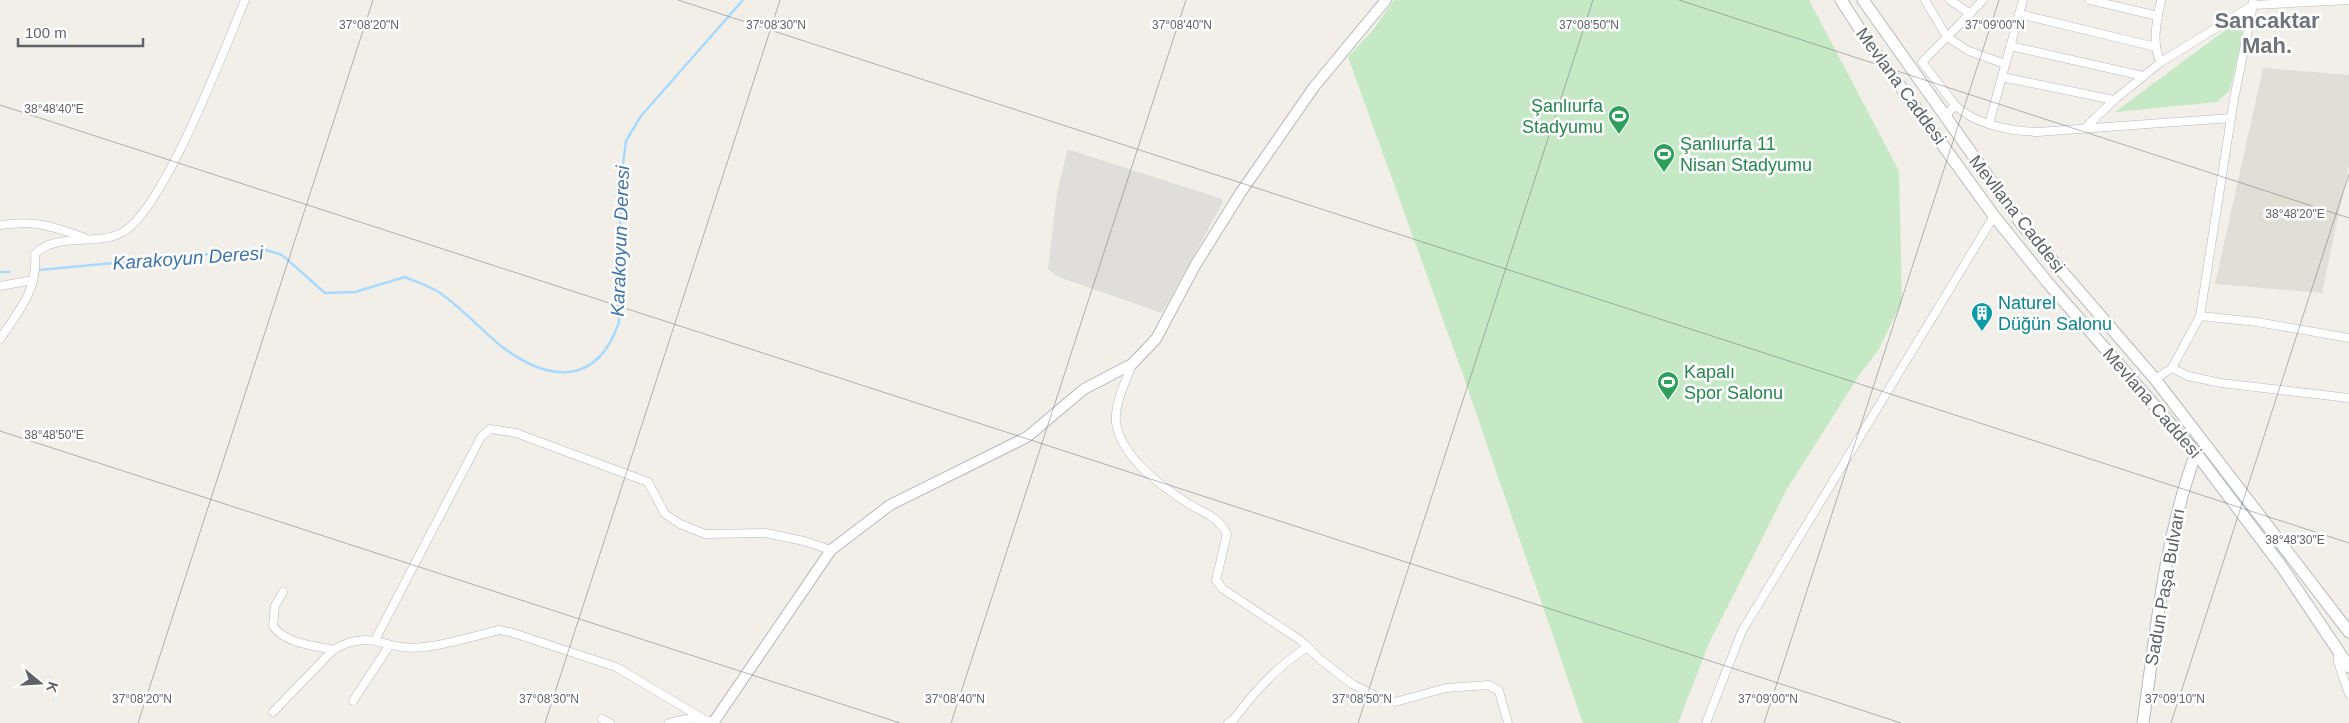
<svg xmlns="http://www.w3.org/2000/svg" width="2349" height="723" font-family="Arial,sans-serif">
  <style>
    .industrial { fill: #e0deda }
    .education { fill: #e1ded6 }
    .green { fill: #c5e8c5 }
    .lines { fill: none; stroke-linecap: round; stroke-linejoin: round }
    .stream { stroke: #aadaff; stroke-width: 2.5 }
    .minor-casing { stroke: #b5b8bc; stroke-width: 9 }
    .tertiary-casing { stroke: #b5b8bc; stroke-width: 12 }
    .secondary-casing { stroke: #b6babf; stroke-width: 13 }
    .minor { stroke: #fff; stroke-width: 8 }
    .tertiary { stroke: #fff; stroke-width: 10 }
    .secondary { stroke: #fff; stroke-width: 11 }
    .ticks { fill: none; stroke: #5f6368; stroke-width: 1; stroke-opacity: 0.45 }
    .labels { text-anchor: middle; dominant-baseline: central; stroke-width: 5; stroke-linejoin: round; paint-order: stroke }
    .street-label { font-size: 18px; fill: #5f6368; stroke: #fff }
    .leisure-label { font-size: 18px; fill: #27864d; stroke: #fff; text-anchor: start }
    .culture-label { font-size: 18px; fill: #0d838f; stroke: #fff; text-anchor: start }
    .water-label { font-size: 19px; font-style: italic; fill: #4174aa; stroke: #fff }
    .district-label { font-size: 22px; font-weight: bold; fill: #70757a; stroke: #fff }
    .ticks-label { font-size: 12px; text-anchor: middle; fill: #5f6368; stroke: #fff; stroke-width: 5; stroke-linejoin: round; paint-order: stroke }
  </style>
  <rect width="100%" height="100%" fill="#f1efe8"/>
  <path class="industrial" d="M1070 150 1222 199 1223 202 1162 313 1056 276 1048 269 1057 193 1067 151Z"/>
  <path class="education" d="M2263 68 2349 75V165L2322 293 2215 284Z"/>
  <g class="green">
    <path d="M1394 0H1809L1899 171 1902 301 1879 349 1860 374 1787 489 1709 643 1678 723H1583L1462 372 1348 57 1373 30Z"/>
    <path d="M2247 14 2230 90 2217 102 2115 112Z"/>
  </g>
  <g class="lines">
    <g class="stream">
      <path d="M39 270 263 249 282 255 325 293 355 292 405 277C416 282 430 286 440 293 462 308 480 329 501 346 548 382 597 387 619 322L621 180 626 141 641 116 743 0"/>
      <path d="M0 272H9"/>
    </g>
    <g class="minor-casing">
      <g id="minor">
        <path d="M1925 0 1947 37 1922 62 1955 105"/>
        <path d="M1950 0 1970 14"/>
        <path d="M1983 0 1947 37 1969 51 2005 64"/>
        <path d="M2090 0 2158 16"/>
        <path d="M2161 0C2157 19 2151 45 2161 62"/>
        <path d="M2019 14 2156 47"/>
        <path d="M2010 46 2143 76"/>
        <path d="M2002 77 2114 100"/>
        <path d="M1945 117 1955 105C1975 125 2011 131 2038 132L2231 118"/>
        <path d="M1989 124 2023 0"/>
        <path d="M2084 129 2114 100 2161 62 2253 5V0"/>
        <path d="M0 225C37 220 51 226 85 238"/>
        <path d="M0 286 33 280"/>
        <path d="M2200 316 2234 99 2253 5 2349 0"/>
        <path d="M0 339C19 310 38 291 35 254 56 232 96 246 121 233 163 213 225 47 245 0"/>
        <path d="M1132 364C1126 381 1114 404 1116 423 1122 458 1161 486 1189 504 1207 515 1215 514 1227 534L1216 580 1223 589 1300 640 1322 661 1352 684 1378 697 1395 702 1446 688 1489 685 1499 691 1508 723"/>
        <path d="M2172 368 2188 376 2221 383 2349 398"/>
        <path d="M2155 379 2172 368 2200 316 2257 322 2349 338"/>
        <path d="M283 592 275 606 273 626C286 644 312 645 333 650"/>
        <path d="M375 640 481 437 490 429 516 433 648 482 665 514 680 524 705 534 765 533 804 541 831 550"/>
        <path d="M2338 653V662L2349 694"/>
        <path d="M353 701 389 646"/>
        <path d="M273 712 333 650C371 627 385 652 423 647 448 645 474 636 499 630L510 632 616 667 702 718"/>
        <path d="M602 719 610 723"/>
        <path d="M669 723C685 718 697 717 714 722"/>
        <path d="M1228 723 1234 719C1255 691 1278 665 1308 647"/>
        <path d="M1706 723 1742 631 1994 216"/>
      </g>
    </g>
    <g class="tertiary-casing">
      <path id="tertiary" d="M713 723 831 550 890 505 1027 437 1084 389 1132 364 1156 339 1196 264 1241 192 1314 87 1386 0"/>
    </g>
    <g class="secondary-casing">
      <g id="secondary">
        <path d="M1841 0 1866 39 1994 216 2048 283 2196 453 2282 567 2349 667"/>
        <path d="M1863 0 2023 226 2155 379 2349 632"/>
        <path d="M2143 723C2156 633 2164 539 2196 453"/>
      </g>
    </g>
    <use href="#minor" class="minor"/>
    <use href="#tertiary" class="tertiary"/>
    <use href="#secondary" class="secondary"/>
  </g>
  <path class="ticks" d="M678 0 2349 543M1679 0 2349 218M0 105 1901 723M0 431 900 723M138 723 373 0M545 723 780 0M951 723 1186 0M1358 723 1593 0M1764 723 1999 0M2171 723 2349 174"/>
  <defs>
    <g id="stadium-pin" transform="scale(1.125)"><path d="M0 17L-7.5 6A9.5 9.5 0 1 1 7.5 6Z" fill="#2e9e5b" stroke="#fff"/><path d="M0-5a6.5 5 0 1 0 0 10a6.5 5 0 1 0 0-10ZM-3.5-1.8h7v3.6h-7Z" fill="#fff"/></g>
    <g id="building-pin" transform="scale(1.125)"><path d="M0 17L-7.5 6A9.5 9.5 0 1 1 7.5 6Z" fill="#0f9aa8" stroke="#fff"/><path d="M-4-6H4V6H1V3H-1V6H-4ZM-2.5-4.3h1.7v1.8h-1.7ZM.8-4.3h1.7v1.8H.8ZM-2.5-1h1.7V.8h-1.7ZM.8-1h1.7V.8H.8Z" fill="#fff"/></g>
  </defs>
  <g fill-rule="evenodd">
    <use href="#stadium-pin" x="1619" y="116"/>
    <use href="#stadium-pin" x="1664" y="154"/>
    <use href="#building-pin" x="1982" y="313"/>
    <use href="#stadium-pin" x="1668" y="382"/>
  </g>
  <g class="labels">
    <g class="street-label">
      <text transform="translate(1901 86) rotate(54)">Mevlana Caddesi</text>
      <text transform="translate(2017 214) rotate(52)">Mevllana Caddesi</text>
      <text transform="translate(2152 403) rotate(49)">Mevlana Caddesi</text>
      <text transform="translate(2165 587) rotate(-80)">Sadun Paşa Bulvarı</text>
    </g>
    <g class="leisure-label">
      <text x="1603" y="106" text-anchor="end">Şanlıurfa<tspan x="1603" dy="21">Stadyumu</tspan></text>
      <text x="1680" y="144">Şanlıurfa 11<tspan x="1680" dy="21">Nisan Stadyumu</tspan></text>
      <text x="1684" y="372">Kapalı<tspan x="1684" dy="21">Spor Salonu</tspan></text>
    </g>
    <g class="culture-label">
      <text x="1998" y="303">Naturel<tspan x="1998" dy="21">Düğün Salonu</tspan></text>
    </g>
    <g class="water-label">
      <text transform="translate(620 241) rotate(-88)">Karakoyun Deresi</text>
      <text transform="translate(188 258) rotate(-4)">Karakoyun Deresi</text>
    </g>
    <g class="district-label">
      <text x="2267" y="20">Sancaktar<tspan x="2267" dy="25">Mah.</tspan></text>
    </g>
  </g>
  <g class="ticks-label">
    <text x="369" y="29">37°08'20"N</text>
    <text x="776" y="29">37°08'30"N</text>
    <text x="1182" y="29">37°08'40"N</text>
    <text x="1589" y="29">37°08'50"N</text>
    <text x="1995" y="29">37°09'00"N</text>
    <text x="54" y="113">38°48'40"E</text>
    <text x="2295" y="218">38°48'20"E</text>
    <text x="54" y="439">38°48'50"E</text>
    <text x="2295" y="544">38°48'30"E</text>
    <text x="142" y="703">37°08'20"N</text>
    <text x="1768" y="703">37°09'00"N</text>
    <text x="549" y="703">37°08'30"N</text>
    <text x="955" y="703">37°08'40"N</text>
    <text x="1362" y="703">37°08'50"N</text>
    <text x="2175" y="703">37°09'10"N</text>
  </g>
  <g transform="translate(40 683) rotate(108)" stroke="#ffffff" stroke-width="4" paint-order="stroke">
  <path d="M0-4L9 19L0 12L-9 19Z" fill="#5f6368"/>
  <text y="-8" font-size="14" font-weight="bold" text-anchor="middle" fill="#5f6368">K</text>
  </g>
  <path d="M18 38v8h125v-8" fill="none" stroke="#5f6368" stroke-width="2.5"/>
  <text x="25" y="38" font-size="15" fill="#5f6368" stroke="#ffffff" stroke-width="4" paint-order="stroke">100 m</text>
</svg>
